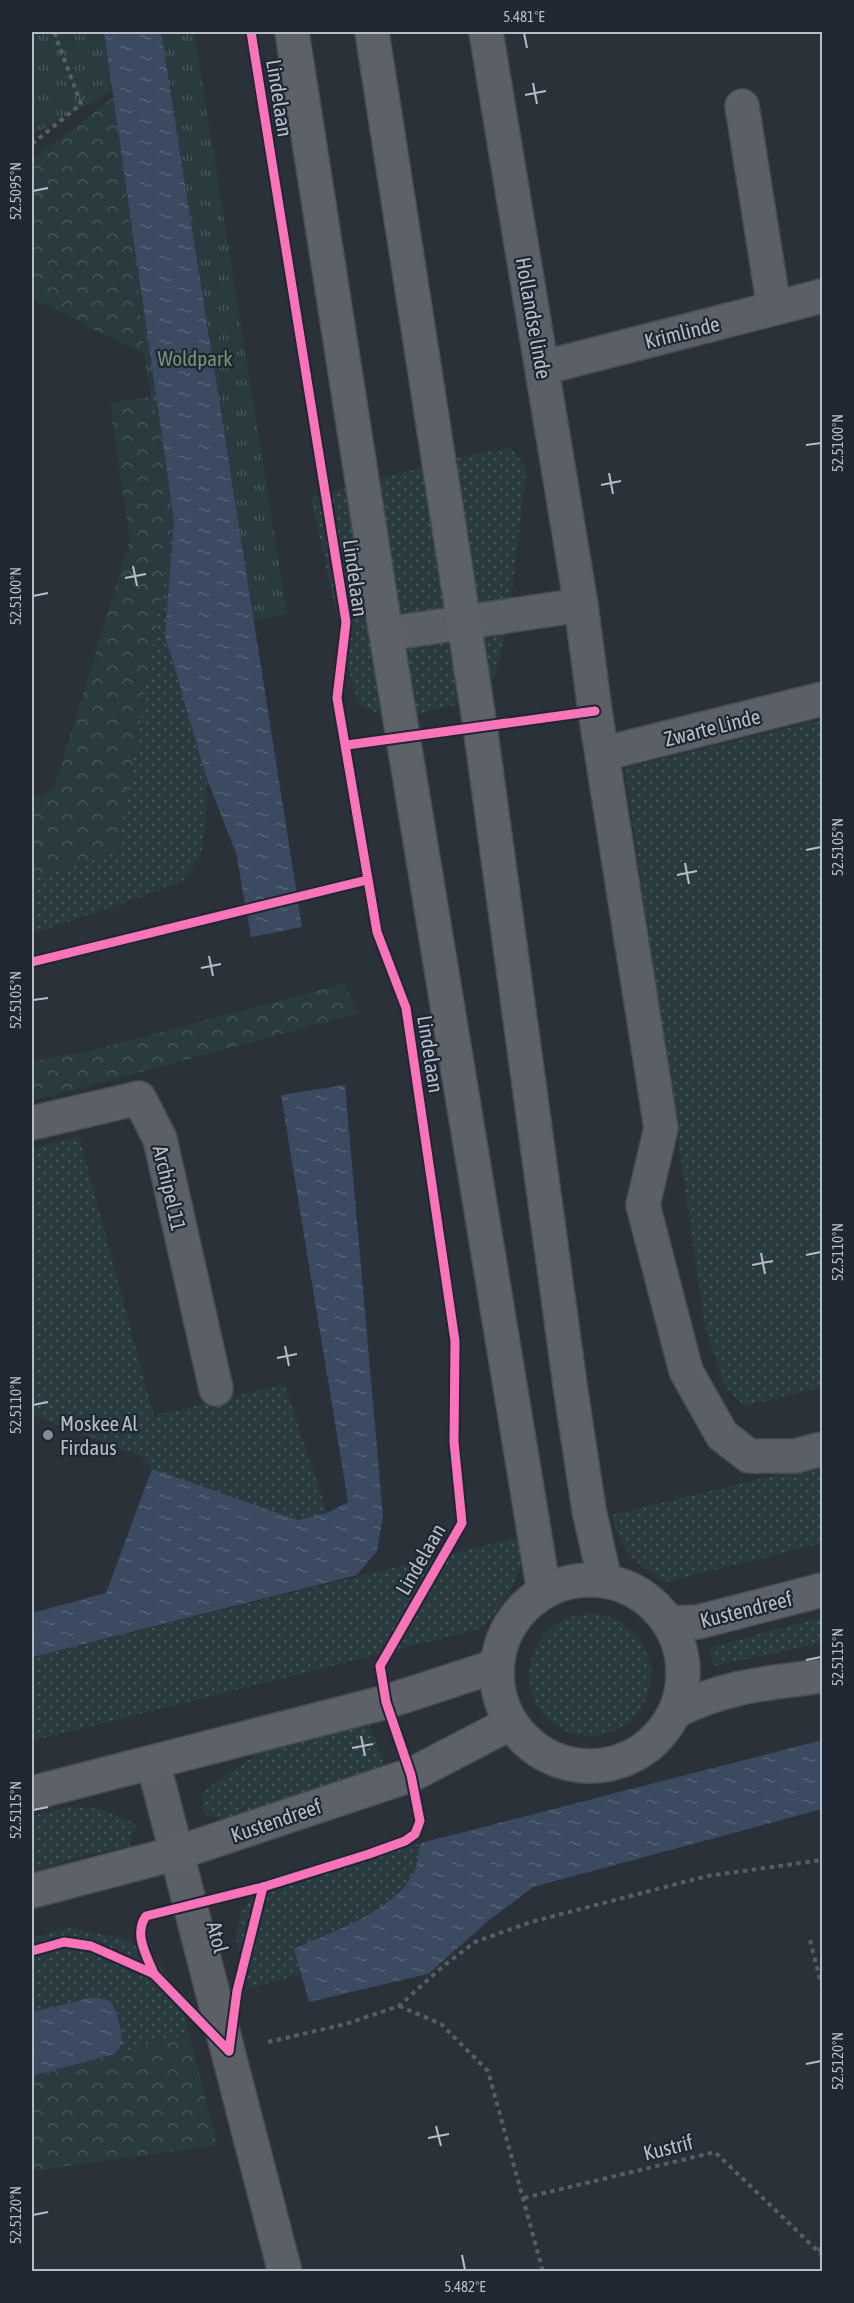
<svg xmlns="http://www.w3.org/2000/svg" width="854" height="2303" font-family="'Asap Condensed',sans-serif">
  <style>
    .grass { fill: url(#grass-dots) }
    .forest { fill: url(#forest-crowns) }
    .park { fill: url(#park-tufts) }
    .water { fill: url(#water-ripples) }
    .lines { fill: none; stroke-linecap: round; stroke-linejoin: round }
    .minor-casing { stroke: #494d53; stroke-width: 36 }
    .major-casing { stroke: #494d55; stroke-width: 36 }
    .path { stroke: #595e63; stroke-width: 4; stroke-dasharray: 4.5 4.5; stroke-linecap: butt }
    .minor { stroke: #5b5f66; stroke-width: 33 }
    .major { stroke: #5d6168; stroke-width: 33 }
    .cycleway-casing { stroke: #1f2732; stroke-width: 13 }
    .cycleway { stroke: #fb73b8; stroke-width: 9 }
    .ticks { fill: none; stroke: #b6bdc8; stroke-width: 2 }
    .poi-dot { fill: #858c96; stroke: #1f2732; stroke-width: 2 }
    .labels { text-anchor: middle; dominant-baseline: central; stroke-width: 4.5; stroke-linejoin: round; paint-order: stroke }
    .street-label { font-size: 21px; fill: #b6bdc8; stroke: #1f2732 }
    .park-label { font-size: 21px; fill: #6f9778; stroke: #1f2732 }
    .poi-label { font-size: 21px; fill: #b6bdc8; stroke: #1f2732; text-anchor: start }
    .neatline { fill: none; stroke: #b6bdc8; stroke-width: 2 }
    .ticks-label { font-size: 15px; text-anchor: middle; fill: #b6bdc8 }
  </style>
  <defs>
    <pattern id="grass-dots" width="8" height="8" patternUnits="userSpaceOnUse" patternTransform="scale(1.5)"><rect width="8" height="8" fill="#293b3e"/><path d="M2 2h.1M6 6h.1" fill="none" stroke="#465558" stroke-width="1.8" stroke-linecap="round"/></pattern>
    <pattern id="forest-crowns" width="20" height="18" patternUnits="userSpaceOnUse" patternTransform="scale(1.5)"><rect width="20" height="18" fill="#293b3e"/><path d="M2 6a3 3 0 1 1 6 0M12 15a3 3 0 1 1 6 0" fill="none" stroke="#465558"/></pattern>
    <pattern id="park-tufts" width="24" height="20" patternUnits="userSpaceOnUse" patternTransform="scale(1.5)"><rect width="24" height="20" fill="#293b3e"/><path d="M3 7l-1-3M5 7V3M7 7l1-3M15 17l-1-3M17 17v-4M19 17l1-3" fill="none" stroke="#465558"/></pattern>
    <pattern id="water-ripples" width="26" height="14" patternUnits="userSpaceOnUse" patternTransform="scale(1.5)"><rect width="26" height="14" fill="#3b4a60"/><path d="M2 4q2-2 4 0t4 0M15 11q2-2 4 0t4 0" fill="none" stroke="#556275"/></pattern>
  </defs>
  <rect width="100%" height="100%" fill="#2b3138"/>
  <g class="grass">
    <path d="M510 448 524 464 526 471C521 507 508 667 488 687 472 703 450 706 430 711 397 719 384 720 356 701L311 497 461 457Z"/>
    <path d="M174 520 165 635 207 779 206 819 201 854 181 883 32 934V877L118 853Z"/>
    <path d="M822 720V1387L745 1406 725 1387 705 1327 625 768Z"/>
    <path d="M79 1136 154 1416 284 1384 327 1513 298 1520 152 1469 140 1456 32 1415V1149Z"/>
    <path d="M822 1464V1543L666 1582C629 1558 626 1556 611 1515Z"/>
    <path d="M523 1536C524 1579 508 1595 483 1628L32 1741V1657Z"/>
    <circle cx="590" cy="1675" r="61"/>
    <path d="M822 1617V1643L714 1666 710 1648Z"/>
    <path d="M369 1724 385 1766 227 1823 203 1813 202 1792 260 1752Z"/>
    <path d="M69 1807 101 1809 136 1824 129 1846 82 1856 32 1872V1816Z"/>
    <path d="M421 1843C418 1853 418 1866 413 1874 394 1912 330 1932 294 1949L300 1975 249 1988 236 1937 240 1914 255 1895Z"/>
    <path d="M70 1928 123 1938 160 1963 180 2002 189 2034 114 2054 122 2044C120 2013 121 2012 94 1997L32 2012V1938Z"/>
  </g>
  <g class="forest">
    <path d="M115 96 151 358 32 298V160Z"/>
    <path d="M156 396 174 520 118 853 32 877V799L54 789 130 540 110 403Z"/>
    <path d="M343 984 360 1013 32 1101V1061L89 1051Z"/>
    <path d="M189 2034 217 2145 32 2171V2076Z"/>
  </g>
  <path class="park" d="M32 32H194L287 614 206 630 147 376 114 90 32 135Z"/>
  <g class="water">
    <path d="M104 32H161L302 927 251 937 236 853 207 779 165 635 174 520Z"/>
    <path d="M345 1085 383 1517 377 1551 357 1575 32 1657V1613L106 1593 152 1469 298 1520 327 1513 348 1502 281 1095Z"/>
    <path d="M822 1740V1809L533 1887 488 1921 428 1974 309 2002 294 1949C330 1932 394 1912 413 1874 418 1866 418 1853 421 1843Z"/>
    <path d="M94 1997 110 2001C119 2015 121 2028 122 2044L114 2054 32 2076V2012Z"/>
  </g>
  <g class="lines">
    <g class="minor-casing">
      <g id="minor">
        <path d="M486 32 581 605 595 711 661 1128 643 1205 686 1371 722 1435 749 1456H795L822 1449"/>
        <path d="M742 106 774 308"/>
        <path d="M542 368 822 296"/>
        <path d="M386 634 581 605"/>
        <path d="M602 754 822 699"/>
        <path d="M32 1123 139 1098 160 1139 216 1389"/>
        <path d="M153 1762 285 2272"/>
      </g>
    </g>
    <g class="major-casing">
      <g id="major">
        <path d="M292 32 386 634 544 1592"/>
        <path d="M372 32 480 726 571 1392 589 1510 605 1581"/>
        <circle cx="590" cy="1673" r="93"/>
        <path d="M669 1623 698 1622 822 1590"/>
        <path d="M676 1711C724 1686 769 1683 822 1676"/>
        <path d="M32 1793 386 1702 496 1666"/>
        <path d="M32 1891 177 1853 411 1775 511 1723"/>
      </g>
    </g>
    <g class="path">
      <path d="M32 144 81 104 54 32"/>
      <path d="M810 1940 822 1987"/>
      <path d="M399 2006 441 2024 488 2071 543 2272"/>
      <path d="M268 2042 346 2024 399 2006 442 1967 475 1942 531 1922 707 1876 822 1860"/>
      <path d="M524 2198 715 2152 822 2255"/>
      <path d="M819 2252 822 2246"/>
    </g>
    <use href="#minor" class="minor"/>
    <use href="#major" class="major"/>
    <g class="cycleway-casing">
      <g id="cycleway">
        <path d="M347 745 595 711"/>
        <path d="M32 962 367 880"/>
        <path d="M32 1951 64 1942 91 1946 154 1974 229 2051"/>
        <path d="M154 1974C147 1956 133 1934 146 1916L263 1887 369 1854 405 1841 415 1834 420 1821 411 1775 386 1702 380 1666 462 1523 454 1442 455 1341 406 1008 377 932 337 698 346 622 251 32"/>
        <path d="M229 2051 237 1991 263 1887"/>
      </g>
    </g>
    <use href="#cycleway" class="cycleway"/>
  </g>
  <path class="ticks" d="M524 33 527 48M533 83 537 104M525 95 546 91M33 191 48 188M806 445 821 443M609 473 613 494M601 485 621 481M133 566 137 586M125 578 146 574M33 596 48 593M806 850 821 847M685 863 689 884M677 875 697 871M209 956 213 976M201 968 221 964M33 1000 48 998M761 1253 765 1274M806 1255 821 1252M752 1265 773 1261M285 1346 289 1366M277 1358 297 1354M33 1405 48 1402M806 1660 821 1657M361 1736 365 1756M352 1748 373 1744M33 1810 48 1807M806 2064 821 2061M436 2126 441 2146M428 2138 449 2134M33 2215 48 2212M462 2255 465 2270"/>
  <circle class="poi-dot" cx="48" cy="1435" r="6"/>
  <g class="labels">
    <g class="street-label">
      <text transform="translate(280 98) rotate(81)">Lindelaan</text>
      <text transform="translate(534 318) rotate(80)">Hollandse linde</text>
      <text transform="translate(682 332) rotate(-14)">Krimlinde</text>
      <text transform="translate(356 578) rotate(82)">Lindelaan</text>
      <text transform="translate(712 727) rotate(-14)">Zwarte Linde</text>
      <text transform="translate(431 1054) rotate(81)">Lindelaan</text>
      <text transform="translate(170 1188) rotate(77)">Archipel 11</text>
      <text transform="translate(420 1559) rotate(-60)">Lindelaan</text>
      <text transform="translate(746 1609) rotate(-14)">Kustendreef</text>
      <text transform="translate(276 1820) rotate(-19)">Kustendreef</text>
      <text transform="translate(218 1937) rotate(75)">Atol</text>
      <text transform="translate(668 2147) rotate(-14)">Kustrif</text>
    </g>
    <g class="park-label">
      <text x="195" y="358">Woldpark</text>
    </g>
    <g class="poi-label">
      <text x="60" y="1423">Moskee Al<tspan x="60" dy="24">Firdaus</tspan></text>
    </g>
  </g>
  <rect width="854" height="2303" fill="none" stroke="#1f2732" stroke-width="66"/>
  <rect x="33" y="33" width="788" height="2237" class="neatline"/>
  <g class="ticks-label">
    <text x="524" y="22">5.481°E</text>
    <text transform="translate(16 191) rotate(-90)" y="5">52.5095°N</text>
    <text transform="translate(838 443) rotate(-90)" y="5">52.5100°N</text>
    <text transform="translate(16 596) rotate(-90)" y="5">52.5100°N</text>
    <text transform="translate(838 847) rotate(-90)" y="5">52.5105°N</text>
    <text transform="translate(16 1000) rotate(-90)" y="5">52.5105°N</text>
    <text transform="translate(838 1252) rotate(-90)" y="5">52.5110°N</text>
    <text transform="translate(16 1405) rotate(-90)" y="5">52.5110°N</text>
    <text transform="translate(838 1657) rotate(-90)" y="5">52.5115°N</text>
    <text transform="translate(16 1810) rotate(-90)" y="5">52.5115°N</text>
    <text transform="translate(838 2061) rotate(-90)" y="5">52.5120°N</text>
    <text transform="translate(16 2215) rotate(-90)" y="5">52.5120°N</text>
    <text x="465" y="2292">5.482°E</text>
  </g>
</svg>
